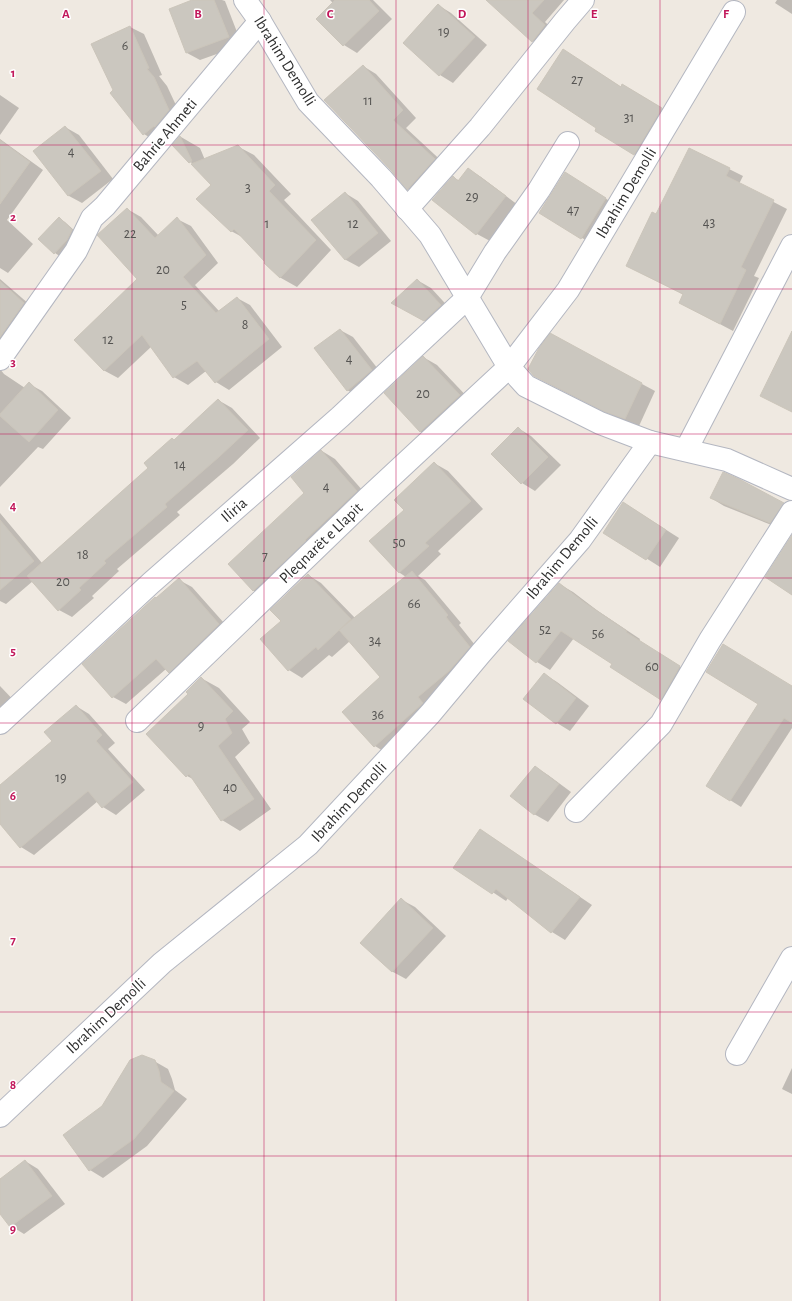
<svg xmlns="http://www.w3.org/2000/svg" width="792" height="1301" font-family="'Alegreya Sans',sans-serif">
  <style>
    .shadow { fill: #0003 }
    .building { fill: #cbc7bf; stroke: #cbc5ba }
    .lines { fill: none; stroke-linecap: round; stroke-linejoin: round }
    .street-casing { stroke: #b4b7c1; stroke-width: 24 }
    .street { stroke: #fff; stroke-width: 22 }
    .grid { fill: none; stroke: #c2185b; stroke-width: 1; stroke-opacity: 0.55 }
    .labels { text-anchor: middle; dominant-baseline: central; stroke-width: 3; stroke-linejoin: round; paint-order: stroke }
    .number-label { font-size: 14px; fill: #555452 }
    .street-label { font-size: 16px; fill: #2e2e2e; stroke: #fff }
    .grid-label { font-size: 13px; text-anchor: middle; font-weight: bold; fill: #c2185b; stroke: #fff; stroke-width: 3; stroke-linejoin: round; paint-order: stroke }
  </style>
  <rect width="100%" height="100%" fill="#efe9e1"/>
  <g class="shadow">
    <path d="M195 0H222L225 1 242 45 200 60 187 53 170 9Z"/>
    <path d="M330 0H373L392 19 357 53 344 45 317 19 333 3Z"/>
    <path d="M507 0H564L545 22 558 34 546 49 533 41 498 9Z"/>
    <path d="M777 0H792V14L775 3Z"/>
    <path d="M438 5 451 13 487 45 453 83 440 75 404 43Z"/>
    <path d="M130 27 144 34 162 75 159 76 167 86 182 118 157 142 144 134 115 91 93 44Z"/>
    <path d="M563 50 621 87 623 85 675 116 648 162 596 131 598 128Z"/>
    <path d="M363 66 376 74 416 118 406 128 448 167 421 197 408 189 391 169Z"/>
    <path d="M0 95 19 108 0 135Z"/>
    <path d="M65 127 79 135 113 179 82 203 69 196 34 151Z"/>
    <path d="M181 137 200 148 205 160 237 146 254 155 291 194 284 200 331 250 297 287 281 278 265 263 266 262 244 238 231 231 212 185 194 164 190 162 174 145Z"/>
    <path d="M0 139 43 170 7 220 33 244 8 273 0 268Z"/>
    <path d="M468 169 481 177 518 205 490 241 477 234 433 200 453 177 460 181Z"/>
    <path d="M729 169 743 176 739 184 787 209 754 276 759 278 733 331 680 303 684 295 627 266Z"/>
    <path d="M578 181 619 207 595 245 582 238Z"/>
    <path d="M345 193 358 201 391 241 359 267 346 260 313 220Z"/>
    <path d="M127 209 141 217 159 236 177 219 191 226 218 263 195 285 219 311 237 298 250 305 282 347 229 390 216 382 206 371 188 385 174 377 152 346 118 378 105 371 75 340 138 279Z"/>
    <path d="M59 218 65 222 78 234 61 257 55 253 40 239Z"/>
    <path d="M0 279 37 311 0 361Z"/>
    <path d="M417 280 431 288 454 313 438 328 393 303Z"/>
    <path d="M340 330 353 337 385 378 361 398 347 390Z"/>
    <path d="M551 335 655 391 639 426 620 419 548 383Z"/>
    <path d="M423 357 437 365 473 403 434 439 421 432 386 393Z"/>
    <path d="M0 369 4 374 25 388 29 384 42 391 71 418 43 449 38 447 0 487Z"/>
    <path d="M218 400 232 408 260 438 233 464 177 512 180 515 117 569 119 571 92 596 94 598 72 617 59 610 33 581 6 604 0 601V513L42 563 149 468 175 441Z"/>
    <path d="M518 428 531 436 561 465 535 491 522 483Z"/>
    <path d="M322 451 335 459 370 499 267 598 254 591 230 565 306 493Z"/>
    <path d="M434 463 448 471 483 509 438 551 441 554 418 576 425 580 461 623 459 625 483 655 388 754 375 746 343 712 381 677 350 641 332 657 329 655 302 678 289 670 282 621 308 575 321 583 355 618 406 577 400 573 371 541 405 510Z"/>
    <path d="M711 498 783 504 792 509 784 530 724 506Z"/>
    <path d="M624 503 679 538 660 567 605 532Z"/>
    <path d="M179 580 192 587 232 632 183 680 169 672 166 669 126 704 113 697 157 599Z"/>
    <path d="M559 584 573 592 598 611 640 639 639 641 693 675 675 706 661 699 613 664 574 638 550 670 537 662 509 641Z"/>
    <path d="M544 674 557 682 589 706 570 731 557 723Z"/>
    <path d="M201 678 219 688 250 722 242 729 250 743 235 757 271 809 240 831 222 820 195 780 187 776 189 694Z"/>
    <path d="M0 686 20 707 0 726Z"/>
    <path d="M792 687V728L741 807 730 800Z"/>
    <path d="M76 706 89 714 115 743 108 749 145 790 116 815 103 807 98 801 34 855 21 847 0 823V786L53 741Z"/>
    <path d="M535 767 548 775 571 792 548 822 534 814Z"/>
    <path d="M480 830 493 838 592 905 565 940 552 932 508 898 506 901 455 867Z"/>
    <path d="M402 900 415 907 446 936 406 979 393 972 362 943Z"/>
    <path d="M154 1061 168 1069 172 1079 175 1090 187 1099 147 1146 103 1178 90 1170 102 1106Z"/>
    <path d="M792 1068V1094L782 1089Z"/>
    <path d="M25 1161 38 1169 65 1204 24 1234 11 1226 0 1212V1180Z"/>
  </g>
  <g class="building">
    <path d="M192 0H214L229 37 186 53 169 9Z"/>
    <path d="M335 0H369L379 11 343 46 316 19Z"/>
    <path d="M486 0H544L532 13 545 25 532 42Z"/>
    <path d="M438 4 475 37 439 76 403 43Z"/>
    <path d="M130 26 149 68 147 69 154 77 169 110 155 127 154 126 143 135 110 93 113 90 91 44Z"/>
    <path d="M563 49 621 87 622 84 662 108 634 155 595 131 596 128 537 89Z"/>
    <path d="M363 65 403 110 393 120 435 159 407 190 390 169 324 100Z"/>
    <path d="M65 126 101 171 68 196 33 151Z"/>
    <path d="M180 136 192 161 189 163 172 145Z"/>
    <path d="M0 140 30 162 0 204Z"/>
    <path d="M238 145 275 185 269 191 316 240 280 278 264 263 265 262 234 229 231 232 196 199 211 185 191 164Z"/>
    <path d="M689 148 730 168 726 176 774 200 741 267 746 270 720 324 679 303 683 294 626 266 652 212 656 214Z"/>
    <path d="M468 168 506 196 476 235 432 200 453 176 458 181Z"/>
    <path d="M565 172 606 198 581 239 539 213Z"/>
    <path d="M345 192 378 233 345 260 311 220Z"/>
    <path d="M127 208 155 238 177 217 206 255 183 277 216 313 237 297 269 339 215 383 197 361 173 378 142 335 104 371 74 340 137 279 97 235Z"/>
    <path d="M59 217 72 230 67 240 54 254 38 239Z"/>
    <path d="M417 279 441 305 424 321 391 303Z"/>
    <path d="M0 281 24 303 0 337Z"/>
    <path d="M340 329 372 370 347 391 314 348Z"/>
    <path d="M792 331V412L760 396Z"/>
    <path d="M550 333 642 383 625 419 605 412 534 376 528 369 539 348Z"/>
    <path d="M423 356 460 395 420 432 384 393Z"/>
    <path d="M29 382 58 410 29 442 0 416V414Z"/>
    <path d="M218 399 248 430 219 457 165 504 167 507 104 561 106 563 79 588 81 590 58 611 27 576 148 468 144 463 172 438 174 440Z"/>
    <path d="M518 427 548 457 521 484 491 454Z"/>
    <path d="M321 450 357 491 305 540 306 541 253 591 228 564 304 493 291 477Z"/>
    <path d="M434 462 471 501 425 543 429 546 399 573 369 541 404 510 394 500Z"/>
    <path d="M723 472 739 479 784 503 770 523 710 498Z"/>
    <path d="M623 502 666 530 646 560 603 533Z"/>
    <path d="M0 520 34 561 0 590Z"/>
    <path d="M792 535V595L765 577Z"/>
    <path d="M412 571 448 615 446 617 470 647 449 671 418 697 423 703 422 704 374 747 342 712 380 677 339 630Z"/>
    <path d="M308 574 351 619 318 650 316 647 288 671 260 639 281 621 270 610Z"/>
    <path d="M179 578 219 624 169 673 156 659 112 698 82 664 155 597 156 598Z"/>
    <path d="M559 583 584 602 627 631 626 632 680 666 661 700 610 667 612 664 561 631 536 663 508 641Z"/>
    <path d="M723 644 792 686V723L784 718 730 801 706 786 758 704 706 672Z"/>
    <path d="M544 673 576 698 556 724 523 699Z"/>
    <path d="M201 677 233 711 225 719 232 733 218 746 254 799 221 821 189 774 186 777 146 734 188 694 186 692Z"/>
    <path d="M76 705 102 735 96 741 133 782 102 808 88 791 20 848 0 824V785L52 741 44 732Z"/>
    <path d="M535 766 559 784 534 815 510 796Z"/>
    <path d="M480 829 580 897 551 933 496 889 492 894 453 868Z"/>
    <path d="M401 898 433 928 392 972 360 943Z"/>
    <path d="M142 1055 155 1060 159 1071 161 1082 174 1091 134 1139 89 1171 63 1135 102 1106 130 1060Z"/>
    <path d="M25 1160 52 1196 10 1227 0 1214V1179Z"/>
  </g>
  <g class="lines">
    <g class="street-casing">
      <g id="street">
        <path d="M245 0 260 21 308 102 381 178 430 235 509 367 526 386 600 423 650 442 727 460 792 489"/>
        <path d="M407 209 480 127 565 21 583 0"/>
        <path d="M0 359 76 251 92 218 105 206 260 21"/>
        <path d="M686 450 792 246"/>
        <path d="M137 721 368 498 509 367 568 290 734 12"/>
        <path d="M0 723 151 583 340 417 467 298 495 252 539 190 568 143"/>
        <path d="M576 811 661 724 710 640 792 512"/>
        <path d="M737 1054 792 958"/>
        <path d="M0 1116 162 963 308 845 430 714 481 653 580 540 650 442"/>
      </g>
    </g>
    <use href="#street" class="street"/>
  </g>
  <path class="grid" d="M132 0V1301M264 0V1301M396 0V1301M528 0V1301M660 0V1301M0 145H792M0 289H792M0 434H792M0 578H792M0 723H792M0 867H792M0 1012H792M0 1156H792"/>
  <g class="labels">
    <g class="number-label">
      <text x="444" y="32">19</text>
      <text x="125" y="46">6</text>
      <text x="577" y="80">27</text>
      <text x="368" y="101">11</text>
      <text x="629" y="118">31</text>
      <text x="71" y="152">4</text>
      <text x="248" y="188">3</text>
      <text x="472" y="197">29</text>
      <text x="573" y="210">47</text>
      <text x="709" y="223">43</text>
      <text x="267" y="224">1</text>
      <text x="353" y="224">12</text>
      <text x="130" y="234">22</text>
      <text x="163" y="270">20</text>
      <text x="184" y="305">5</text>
      <text x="245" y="325">8</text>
      <text x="108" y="340">12</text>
      <text x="349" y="359">4</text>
      <text x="423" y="394">20</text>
      <text x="180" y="465">14</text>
      <text x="326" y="487">4</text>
      <text x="399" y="543">50</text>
      <text x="83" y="555">18</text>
      <text x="265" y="556">7</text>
      <text x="63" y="582">20</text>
      <text x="414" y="604">66</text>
      <text x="545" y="630">52</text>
      <text x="598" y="634">56</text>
      <text x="375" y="641">34</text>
      <text x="652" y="667">60</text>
      <text x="378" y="715">36</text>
      <text x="201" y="726">9</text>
      <text x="61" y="778">19</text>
      <text x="230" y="788">40</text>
    </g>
    <g class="street-label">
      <text transform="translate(285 61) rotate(58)">Ibrahim Demolli</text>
      <text transform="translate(165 135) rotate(-50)">Bahrie Ahmeti</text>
      <text transform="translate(626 193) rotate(-59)">Ibrahim Demolli</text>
      <text transform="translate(234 510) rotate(-41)">Iliria</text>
      <text transform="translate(321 543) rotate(-44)">Pleqnarët e Llapit</text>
      <text transform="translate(562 558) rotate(-50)">Ibrahim Demolli</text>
      <text transform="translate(349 802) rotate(-47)">Ibrahim Demolli</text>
      <text transform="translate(106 1016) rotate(-43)">Ibrahim Demolli</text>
    </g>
  </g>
  <g class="grid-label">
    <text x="66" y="18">A</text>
    <text x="198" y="18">B</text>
    <text x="330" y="18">C</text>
    <text x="462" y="18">D</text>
    <text x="594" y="18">E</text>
    <text x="726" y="18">F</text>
    <text x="13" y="77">1</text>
    <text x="13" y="221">2</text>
    <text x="13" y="366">3</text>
    <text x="13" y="510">4</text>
    <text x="13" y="655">5</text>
    <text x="13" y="800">6</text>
    <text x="13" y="944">7</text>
    <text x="13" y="1089">8</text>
    <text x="13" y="1233">9</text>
  </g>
</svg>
